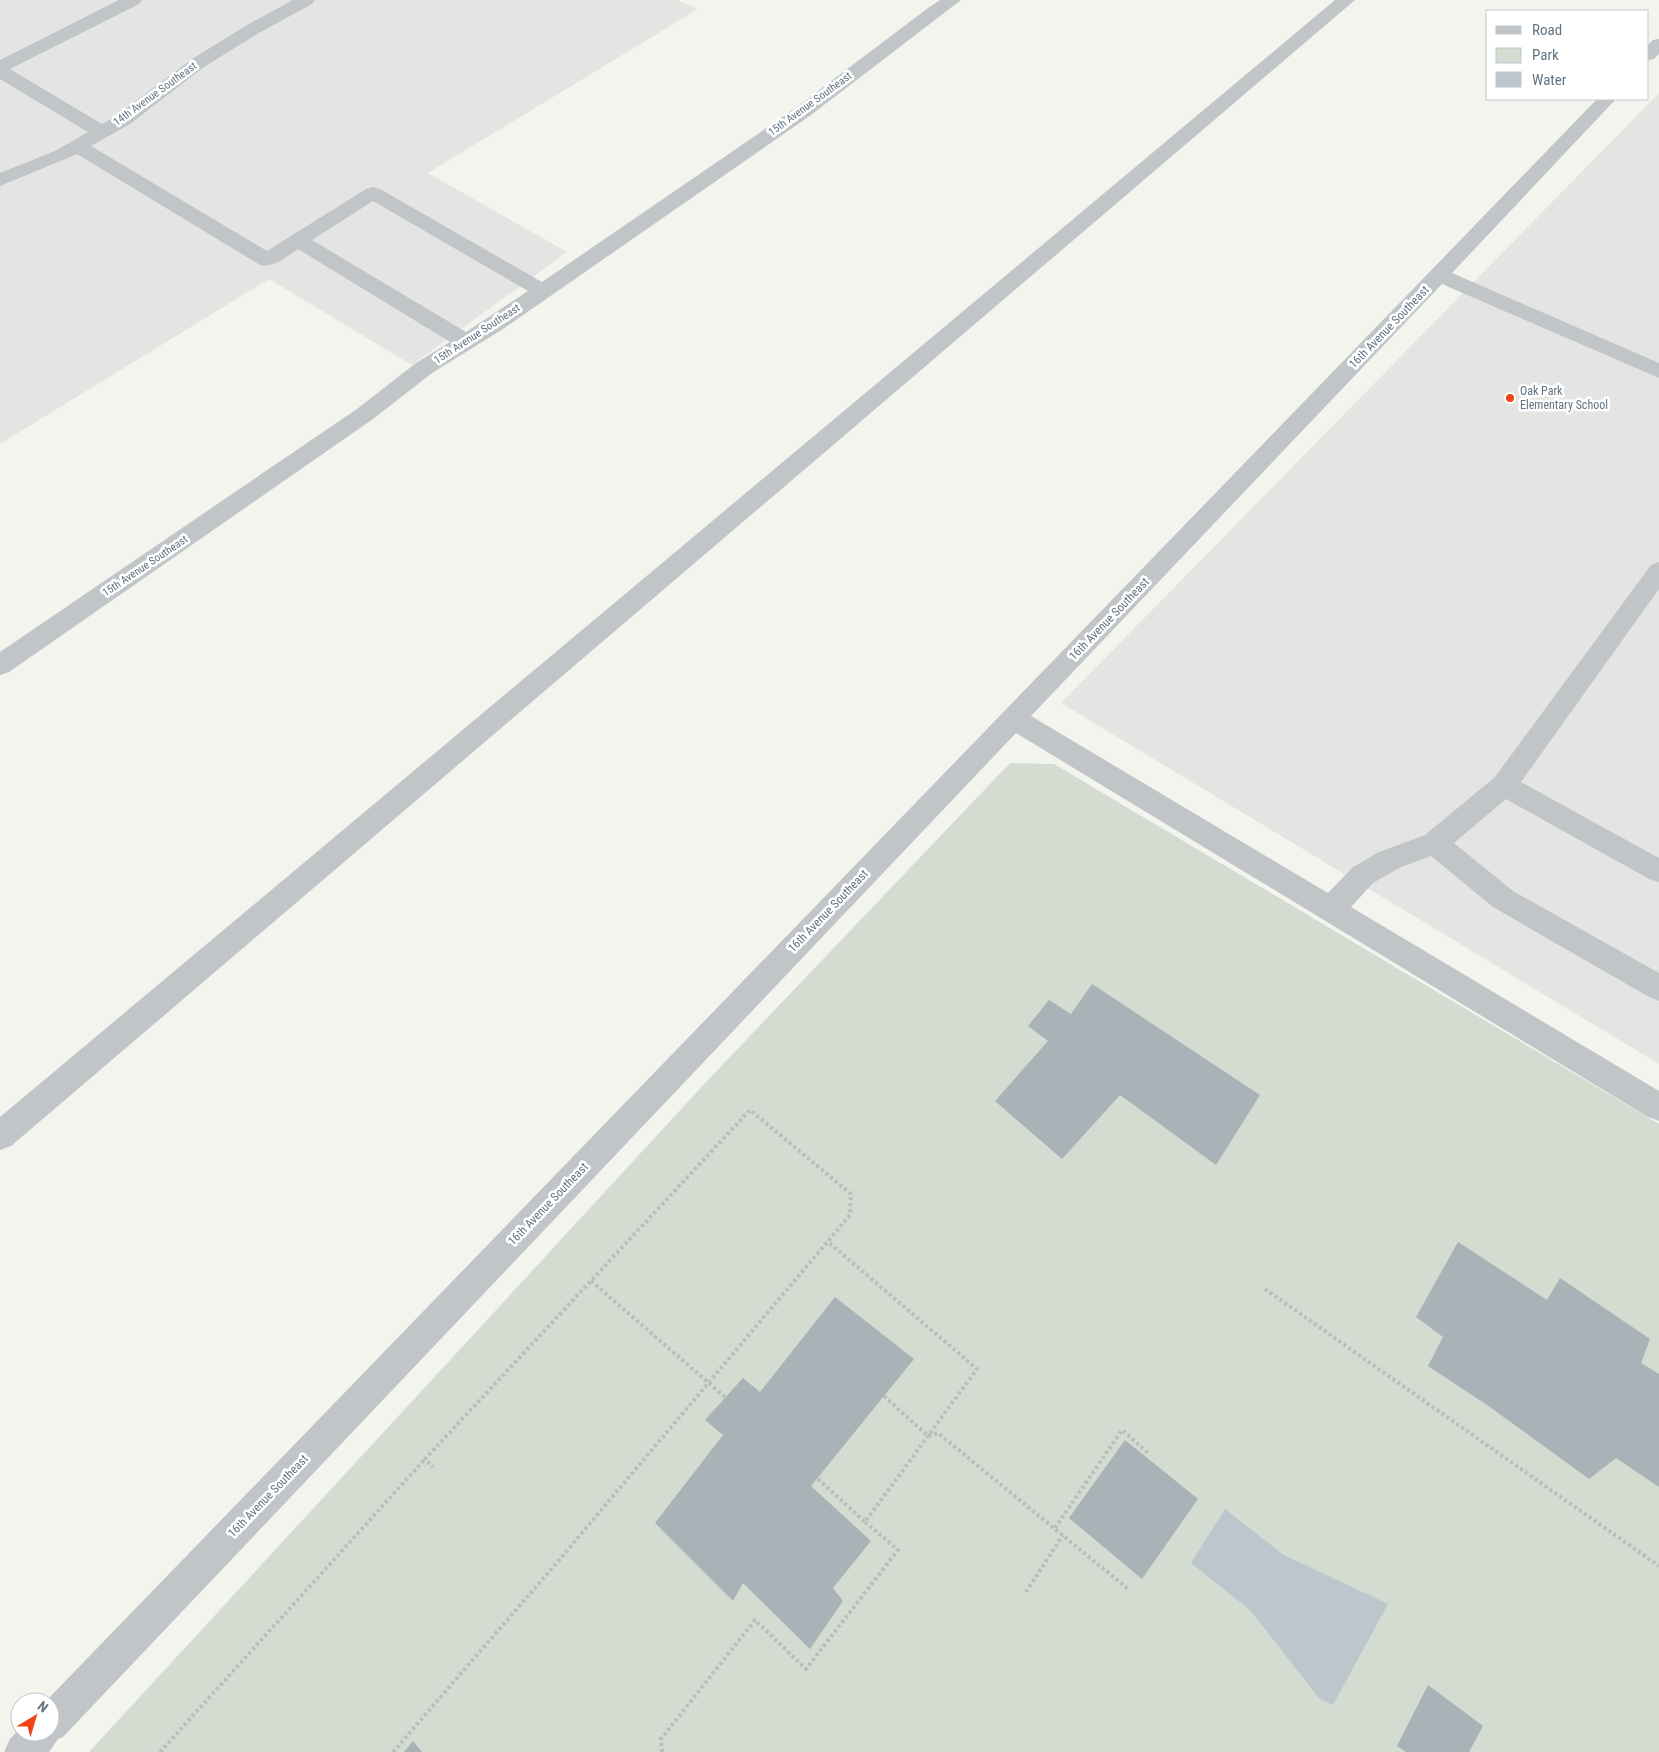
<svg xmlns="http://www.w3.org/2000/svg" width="1659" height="1752" font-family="'Roboto Condensed',sans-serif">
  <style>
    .built { fill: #e4e5e3 }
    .green { fill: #d4dbd0 }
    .water { fill: #bbc7cc }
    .building { fill: #a9b2b7 }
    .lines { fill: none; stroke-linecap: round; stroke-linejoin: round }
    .path { stroke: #babdbf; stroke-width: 4; stroke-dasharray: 3 3; stroke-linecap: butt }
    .minor { fill: #c1c5c8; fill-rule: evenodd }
    .poi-dot { fill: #ef4514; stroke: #fff; stroke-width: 2 }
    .labels { text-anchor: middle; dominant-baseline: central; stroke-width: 5; stroke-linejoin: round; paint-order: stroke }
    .far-street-label { font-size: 11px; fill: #617483; stroke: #fff }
    .street-label { font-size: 12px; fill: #617483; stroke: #fff }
    .poi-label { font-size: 12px; fill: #617483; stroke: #fff; text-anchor: start }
  </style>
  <rect width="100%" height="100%" fill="#f4f4ef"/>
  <g class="built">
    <path d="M0 0H677L698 9 428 173 567 252 412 365 269 279 0 444Z"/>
    <path d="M1659 93V1064L1061 703Z"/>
  </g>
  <path class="green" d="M1010 763 1054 764 1659 1124V1752H89L707 1081Z"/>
  <path class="water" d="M1225 1509 1284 1555 1388 1604 1333 1705 1319 1698 1250 1610 1191 1563Z"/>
  <g class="building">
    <path d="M1092 984 1260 1095 1216 1165 1120 1095 1062 1159 995 1101 1048 1041 1028 1026 1049 1000 1071 1014Z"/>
    <path d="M1458 1242 1547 1300 1560 1278 1650 1339 1641 1363 1659 1374V1487L1616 1458 1589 1479 1487 1405 1428 1366 1443 1337 1416 1317Z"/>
    <path d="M835 1297 914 1359 811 1486 871 1541 833 1588 843 1601 810 1649 743 1583 733 1601 655 1523 723 1435 705 1420 743 1378 760 1392Z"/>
    <path d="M1125 1440 1198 1499 1142 1579 1069 1518Z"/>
    <path d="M1428 1685 1483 1726 1469 1752H1406L1397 1746Z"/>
    <path d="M413 1741 422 1752H404Z"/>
  </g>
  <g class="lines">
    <g class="path">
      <path d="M591 1281 725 1397"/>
      <path d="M1265 1289 1659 1566"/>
      <path d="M884 1396 928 1436 938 1433 1128 1589"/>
      <path d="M818 1479 865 1522 977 1369 827 1241"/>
      <path d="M1055 1528 1122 1430 1149 1454"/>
      <path d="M1026 1592 1063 1535"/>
      <path d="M160 1752 425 1459"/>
      <path d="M393 1752 554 1566 850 1215 851 1194 750 1110 425 1459 433 1467"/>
      <path d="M662 1752 661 1739 755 1620 806 1669 898 1550 865 1522"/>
    </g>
    <g class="minor">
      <path d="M119 0H142L139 4 10 69 102 124 116 116 192 59 247 25 293 0H315L312 4 259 33 204 67 130 124 91 146 267 251 366 189 373 187 380 189 542 282 797 107 928 8 940 0H961L811 115 503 329 432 373 373 419 9 672 0 675V652L357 409 416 363 450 342 298 249C286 257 274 268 260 265L77 154 0 186V173L55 151 88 132 0 79V60ZM373 201 528 291 466 332 312 240Z"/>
      <path d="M1335 0H1355L11 1146 0 1150V1117Z"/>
      <path d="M1659 39V54L1654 59 1648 60V45L1653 40Z"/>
      <path d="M1597 99H1616L1452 273 1659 363V378L1442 284 1031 716 1328 893 1353 867 1379 852 1425 835 1495 777 1651 565 1659 562V589L1521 782 1659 858V882L1649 879 1506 799 1454 843 1513 891 1659 973V1001L1649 997 1493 907 1431 856 1399 868 1373 883 1351 907 1659 1091V1121L1648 1117 1016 733 63 1737 58 1739 49 1752H4L10 1739 20 1728V1732H50V1702H45Z"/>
    </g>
  </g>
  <circle class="poi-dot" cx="1510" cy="398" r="5"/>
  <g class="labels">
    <g class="far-street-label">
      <text transform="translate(155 94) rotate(-36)">14th Avenue Southeast</text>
      <text transform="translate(810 104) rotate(-36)">15th Avenue Southeast</text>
      <text transform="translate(477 334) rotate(-33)">15th Avenue Southeast</text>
      <text transform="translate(145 566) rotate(-34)">15th Avenue Southeast</text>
    </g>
    <g class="street-label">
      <text transform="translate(1389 327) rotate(-46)">16th Avenue Southeast</text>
      <text transform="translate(1109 619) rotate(-46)">16th Avenue Southeast</text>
      <text transform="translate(828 911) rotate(-46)">16th Avenue Southeast</text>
      <text transform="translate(548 1204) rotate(-46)">16th Avenue Southeast</text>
      <text transform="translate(268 1496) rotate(-46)">16th Avenue Southeast</text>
    </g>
    <g class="poi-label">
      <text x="1520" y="391">Oak Park<tspan x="1520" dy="14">Elementary School</tspan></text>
    </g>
  </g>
  <rect x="1486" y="10" width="162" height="90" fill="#ffffff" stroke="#c0c7cd"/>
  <rect x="1496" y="26" width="25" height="8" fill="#c1c5c8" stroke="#c0c7cd"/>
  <text x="1532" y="35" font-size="15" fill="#617483">Road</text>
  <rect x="1496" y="48" width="25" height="15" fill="#d4dbd0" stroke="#c0c7cd"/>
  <text x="1532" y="60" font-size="15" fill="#617483">Park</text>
  <rect x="1496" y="72" width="25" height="15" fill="#bbc7cc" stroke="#c0c7cd"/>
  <text x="1532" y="85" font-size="15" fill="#617483">Water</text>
  <g transform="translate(35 1717) rotate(38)"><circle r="24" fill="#ffffff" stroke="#c0c7cd"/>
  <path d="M0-4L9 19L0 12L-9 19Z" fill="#ef4514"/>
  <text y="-8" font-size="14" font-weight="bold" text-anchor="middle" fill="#617483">N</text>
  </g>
</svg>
